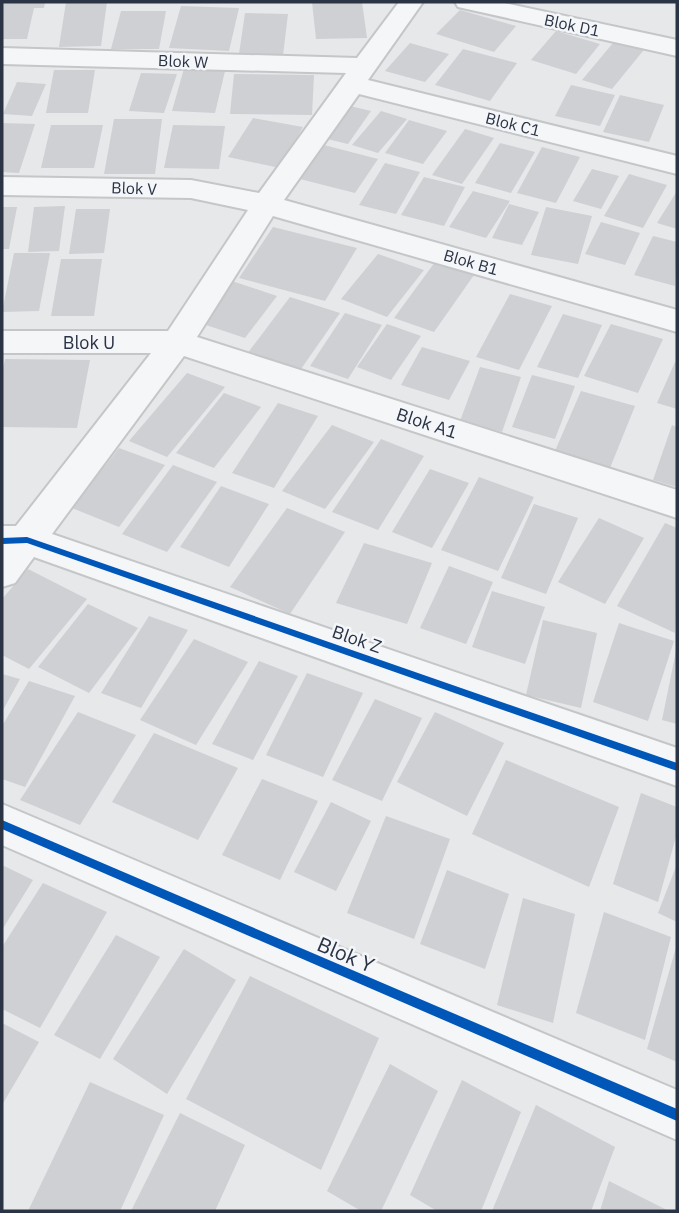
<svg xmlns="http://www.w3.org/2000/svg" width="679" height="1213" font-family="'IBM Plex Sans',sans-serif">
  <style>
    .building { fill: #ced0d3 }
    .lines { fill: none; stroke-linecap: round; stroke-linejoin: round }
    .minor-casing { stroke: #c4c6c8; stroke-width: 4 }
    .minor { fill: #f5f6f7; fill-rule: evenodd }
    .cycleway-casing { stroke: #f4f6f9; stroke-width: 4 }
    .cycleway { fill: #0057b8; fill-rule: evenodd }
    .labels { text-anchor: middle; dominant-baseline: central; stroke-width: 5; stroke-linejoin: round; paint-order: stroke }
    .far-street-label { font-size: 16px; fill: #2b3445; stroke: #f4f6f9 }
    .street-label { font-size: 18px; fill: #2b3445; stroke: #f4f6f9 }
    .near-street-label { font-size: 21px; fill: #2b3445; stroke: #f4f6f9 }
  </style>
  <rect width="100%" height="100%" fill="#e6e8ea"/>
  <g class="building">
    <path d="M2 2H45L44 8H34L27 39H2Z"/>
    <path d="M66 2H107L101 46 59 47Z"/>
    <path d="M312 2H362L367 38 316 39Z"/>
    <path d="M181 6 239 8 229 51 169 48Z"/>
    <path d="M460 10 516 26 494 52 436 34Z"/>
    <path d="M121 11H166L159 49H111Z"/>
    <path d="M245 13 288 14 283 55 239 54Z"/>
    <path d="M556 31 600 44 576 74 531 60Z"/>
    <path d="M618 37 647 46 612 89 582 80Z"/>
    <path d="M410 43 449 54 425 82 385 71Z"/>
    <path d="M463 49 517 63 490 101 435 85Z"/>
    <path d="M185 65 226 67 215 113 172 111Z"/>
    <path d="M54 70H95L88 113H46Z"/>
    <path d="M141 73 177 74 164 113 129 111Z"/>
    <path d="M234 74 314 75 312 115 230 114Z"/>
    <path d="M17 82 46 84 32 116 3 114Z"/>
    <path d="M571 85 615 95 600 126 555 116Z"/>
    <path d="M620 95 664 105 649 142 603 132Z"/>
    <path d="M346 105 371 111 348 144 323 138Z"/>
    <path d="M381 111 407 119 378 153 352 145Z"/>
    <path d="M253 118 303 127 280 168 228 157Z"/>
    <path d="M114 119H162L155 174H104Z"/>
    <path d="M409 120 447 131 423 164 385 153Z"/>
    <path d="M2 123 35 124 19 173 2 172Z"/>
    <path d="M51 125H103L94 168H41Z"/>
    <path d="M173 125 225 126 219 169 164 168Z"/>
    <path d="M465 129 494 138 462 184 432 175Z"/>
    <path d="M500 143 535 152 511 193 475 183Z"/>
    <path d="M320 144 378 159 355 193 296 178Z"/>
    <path d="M542 147 580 157 556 203 517 193Z"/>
    <path d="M385 163 420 172 396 214 359 205Z"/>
    <path d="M592 169 619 176 601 209 573 201Z"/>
    <path d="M629 174 667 185 643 228 604 216Z"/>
    <path d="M424 177 465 187 444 226 401 215Z"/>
    <path d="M473 191 510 201 486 238 449 227Z"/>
    <path d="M677 191V229L657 223Z"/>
    <path d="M509 204 539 212 522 245 492 238Z"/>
    <path d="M65 206 59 251 28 252 34 207Z"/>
    <path d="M2 207H17L9 249H2Z"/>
    <path d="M546 207 592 216 578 264 531 255Z"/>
    <path d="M76 209H110L104 253 69 254Z"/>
    <path d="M601 222 640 233 625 265 585 254Z"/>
    <path d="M273 227 357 248 325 301 239 278Z"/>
    <path d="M653 236 677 242 675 286 634 275Z"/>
    <path d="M14 253H50L39 311 2 312Z"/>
    <path d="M378 254 424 270 387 317 341 299Z"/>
    <path d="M61 259H102L94 316H51Z"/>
    <path d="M435 262 474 275 434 332 394 318Z"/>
    <path d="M232 281 277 296 245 338 200 323Z"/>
    <path d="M510 294 552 306 519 370 476 357Z"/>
    <path d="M290 297 340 313 299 372 247 354Z"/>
    <path d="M345 313 382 325 348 379 310 366Z"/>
    <path d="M563 314 602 325 578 378 537 367Z"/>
    <path d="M387 324 421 336 391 380 357 367Z"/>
    <path d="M611 324 663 339 638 393 584 376Z"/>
    <path d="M422 347 470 361 449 400 401 385Z"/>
    <path d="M5 359 90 360 77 428 2 427V374Z"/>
    <path d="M675 362 677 363V409L657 403Z"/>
    <path d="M480 367 521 377 502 432 460 421Z"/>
    <path d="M187 373 225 387 167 457 129 441Z"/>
    <path d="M532 375 575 386 555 439 512 427Z"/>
    <path d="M581 391 635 406 610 468 555 451Z"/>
    <path d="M224 393 261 407 214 468 176 453Z"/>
    <path d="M278 403 318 416 274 488 232 473Z"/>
    <path d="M332 425 374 442 325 509 282 491Z"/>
    <path d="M672 425 677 427V487L653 480Z"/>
    <path d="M381 439 424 456 378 530 332 512Z"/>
    <path d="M119 448 165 465 119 527 72 508Z"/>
    <path d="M173 465 217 482 167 552 122 534Z"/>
    <path d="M430 469 469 483 432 548 392 532Z"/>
    <path d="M479 477 534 497 498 571 441 550Z"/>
    <path d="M221 486 269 504 229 567 180 547Z"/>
    <path d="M534 504 578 518 546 594 501 578Z"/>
    <path d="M287 508 345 532 290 614 230 587Z"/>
    <path d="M599 518 644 538 605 604 558 582Z"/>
    <path d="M665 523 677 528 675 633 617 606Z"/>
    <path d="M364 543 432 563 407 624 336 603Z"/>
    <path d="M449 566 493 582 466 644 420 628Z"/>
    <path d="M28 569 87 599 29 669 2 655V599Z"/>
    <path d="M492 591 545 607 525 664 472 647Z"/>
    <path d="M88 604 138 628 89 693 38 667Z"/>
    <path d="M149 616 188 630 141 708 101 693Z"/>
    <path d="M543 620 597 633 581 708 526 695Z"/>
    <path d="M619 623 674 641 648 721 593 702Z"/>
    <path d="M194 639 248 662 196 745 140 720Z"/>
    <path d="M676 651H677V724L662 720Z"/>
    <path d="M259 661 298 676 253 760 212 744Z"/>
    <path d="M307 673 363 693 323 777 266 755Z"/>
    <path d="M2 674 20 679 2 712Z"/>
    <path d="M29 681 75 696 25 787 2 779V726Z"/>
    <path d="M375 699 422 718 382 801 332 780Z"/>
    <path d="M78 712 136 735 80 825 20 800Z"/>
    <path d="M435 712 504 743 467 816 397 782Z"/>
    <path d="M154 733 238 768 198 840 112 802Z"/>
    <path d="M506 760 619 807 589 887 472 834Z"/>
    <path d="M262 779 318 801 280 880 222 855Z"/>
    <path d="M641 793 677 807V833L658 902 613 884Z"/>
    <path d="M331 802 371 821 336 891 294 872Z"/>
    <path d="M386 816 450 839 414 939 347 913Z"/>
    <path d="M677 864V922L658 913Z"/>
    <path d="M2 865 33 880 2 930Z"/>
    <path d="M447 870 509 894 485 969 420 944Z"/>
    <path d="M43 883 107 912 40 1028 2 1009V947Z"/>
    <path d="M523 898 575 914 553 1023 497 1005Z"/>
    <path d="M604 912 671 937 645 1040 576 1013Z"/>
    <path d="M116 935 160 957 100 1059 54 1035Z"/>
    <path d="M677 944V1062L647 1049Z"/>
    <path d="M184 949 236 980 167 1094 113 1059Z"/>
    <path d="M250 976 379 1038 321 1170 186 1099Z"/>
    <path d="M2 1023 39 1042 2 1105Z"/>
    <path d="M390 1064 438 1091 381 1211H361L327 1191Z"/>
    <path d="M462 1080 521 1112 481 1211H437L410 1195Z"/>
    <path d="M90 1082 164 1115 120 1211H28Z"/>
    <path d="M536 1105 615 1147 591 1211H492Z"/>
    <path d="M180 1113 245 1145 215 1211H131Z"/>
    <path d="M609 1181 669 1211H600Z"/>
  </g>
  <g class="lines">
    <g class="minor-casing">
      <g id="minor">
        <path d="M399 2H423L368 80 677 156V174L359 94 284 200 677 310V332L273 216 197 337 677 490V518L184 356 52 534 677 748V786L34 557 15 583 2 587V526H16L151 353H2V331H168L248 210 191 198 2 195V177L191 180 259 193 346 73 2 64V48L357 58Z"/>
        <path d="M455 2H500L677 40V56L467 9 458 7Z"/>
        <path d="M2 804 677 1090V1140L2 845Z"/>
      </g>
    </g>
    <use href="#minor" class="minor"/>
    <g class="cycleway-casing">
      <g id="cycleway">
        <path d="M27 537 677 763V771L27 543 2 544V538Z"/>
        <path d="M2 820 677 1109V1121L2 829Z"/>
      </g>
    </g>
    <use href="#cycleway" class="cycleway"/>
  </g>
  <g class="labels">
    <g class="far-street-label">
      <text transform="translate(572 25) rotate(12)">Blok D1</text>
      <text transform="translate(183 61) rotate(2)">Blok W</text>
      <text transform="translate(513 124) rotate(14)">Blok C1</text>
      <text transform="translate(134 188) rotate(2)">Blok V</text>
      <text transform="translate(471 262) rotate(16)">Blok B1</text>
    </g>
    <g class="street-label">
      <text x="89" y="342">Blok U</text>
      <text transform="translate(427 423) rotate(18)">Blok A1</text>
      <text transform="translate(357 639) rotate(19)">Blok Z</text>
    </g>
    <g class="near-street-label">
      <text transform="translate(346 954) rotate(23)">Blok Y</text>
    </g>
  </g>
  <rect width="679" height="1213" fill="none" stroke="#2b3445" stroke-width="7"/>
</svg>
